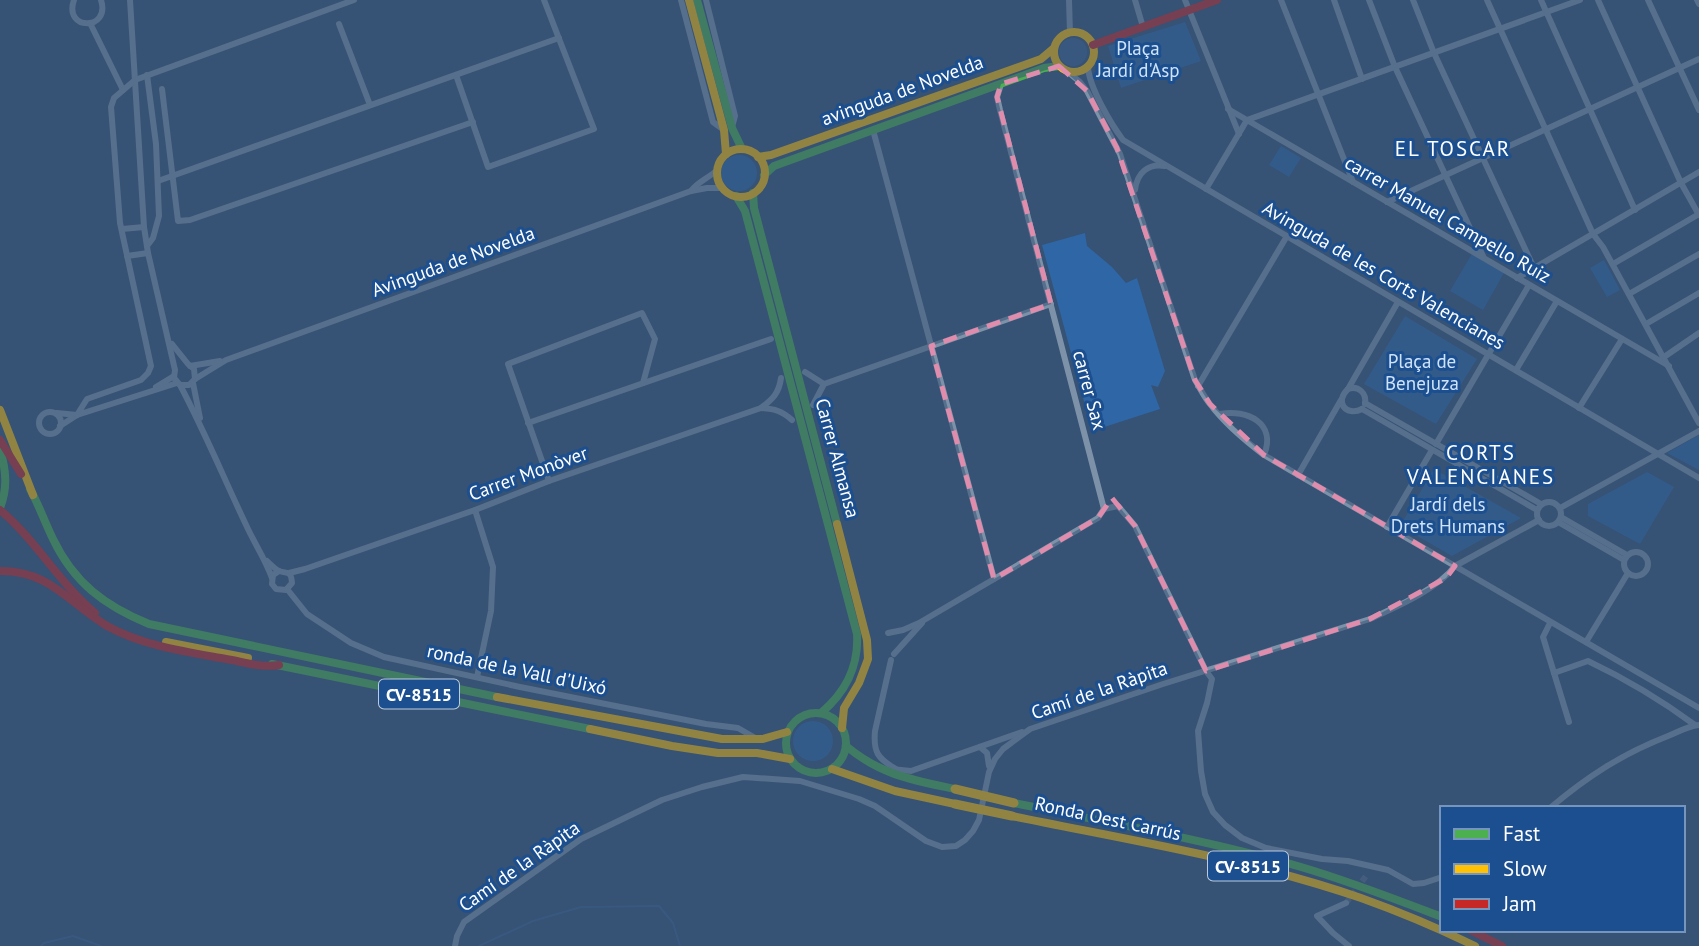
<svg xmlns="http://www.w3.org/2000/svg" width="1699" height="946" font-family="'PT Sans',sans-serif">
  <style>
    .green { fill: #2f66a5 }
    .water { fill: #3b618d }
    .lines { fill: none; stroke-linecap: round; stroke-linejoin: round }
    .stream { stroke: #3b618d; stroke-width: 2 }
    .street-tunnel { stroke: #546c89; stroke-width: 6; stroke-dasharray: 6 3; stroke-linecap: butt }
    .street { stroke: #7d92a8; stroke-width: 6 }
    .fast { stroke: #4caf50; stroke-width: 8 }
    .slow { stroke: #ffc107; stroke-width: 8 }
    .jam { stroke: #c62828; stroke-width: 8 }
    .slow-bridge { stroke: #ffc107; stroke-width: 9 }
    .marked { fill: none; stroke: #e08cad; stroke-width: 5; stroke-dasharray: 14 9; stroke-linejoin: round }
    .labels { text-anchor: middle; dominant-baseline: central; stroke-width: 6; stroke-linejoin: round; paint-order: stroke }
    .shield { fill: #1b4f8f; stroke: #bbcadd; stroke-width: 2 }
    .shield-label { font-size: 18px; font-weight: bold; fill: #fff }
    .park-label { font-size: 19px; fill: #cfe3fa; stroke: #1b4f8f }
    .street-label { font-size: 19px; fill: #fff; stroke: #1b4f8f }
    .neighbourhood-label { font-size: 21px; letter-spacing: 2px; fill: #fff; stroke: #1b4f8f }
  </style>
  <rect width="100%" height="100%" fill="#365274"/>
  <g class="green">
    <path d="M1185 22 1201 61 1121 88 1108 46Z"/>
    <path d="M1281 146 1301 158 1289 177 1269 165Z"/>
    <circle cx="739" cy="173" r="18"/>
    <path d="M1085 233 1087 246 1112 267 1126 283 1137 278 1165 371 1158 387 1151 385 1160 409 1092 431 1042 245Z"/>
    <path d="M1473 252 1505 271 1483 310 1450 291Z"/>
    <path d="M1604 260 1620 290 1607 297 1590 268Z"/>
    <path d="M1405 316 1477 359 1436 424 1364 384Z"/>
    <path d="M1699 435V470L1667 453Z"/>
    <path d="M1434 469 1521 518 1452 556 1400 526Z"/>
    <path d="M1647 472 1674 487 1640 544 1588 516V504Z"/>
    <circle cx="813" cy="741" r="20"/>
  </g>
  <circle class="water" cx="1073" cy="52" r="14"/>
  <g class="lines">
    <g class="stream">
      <path d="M41 946 44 943 73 936 101 946"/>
      <path d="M479 946 533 921 581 907 659 906 673 923 680 946"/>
    </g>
    <path class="street-tunnel" d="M1346 903 1366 876"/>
    <g class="street">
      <path d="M74 0C63 31 111 31 101 0"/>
      <path d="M130 0 144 227 148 253 175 370 174 378 180 385H189L195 379 226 360 691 191 707 188H722"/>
      <path d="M681 0 713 122 724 130"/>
      <path d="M706 0 735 116 732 127"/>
      <path d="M1069 0 1070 33"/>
      <path d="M1135 0 1143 27"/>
      <path d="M1185 0 1239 134"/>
      <path d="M1281 0 1353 182"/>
      <path d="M1334 0 1362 79"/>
      <path d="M1369 0 1395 67 1483 256"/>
      <path d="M1413 0 1434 53 1534 268"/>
      <path d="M1487 0 1593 234 1603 247 1699 423"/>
      <path d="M1541 0 1635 210"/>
      <path d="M1598 0 1681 183 1699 215"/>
      <path d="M1648 0 1699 110"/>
      <path d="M1697 0 1699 4"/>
      <path d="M90 23 123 90"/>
      <path d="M339 24 370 105"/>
      <path d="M1088 67C1089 87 1111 124 1123 140L1699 478"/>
      <path d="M1068 72 1080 82 1087 91 1120 154 1195 380C1200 388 1204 397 1210 404 1225 424 1244 440 1264 455L1699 708"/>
      <path d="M456 75 488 167 594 129 544 0"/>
      <path d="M1001 84 997 97 1000 110 1104 509 1118 506 1135 526 1206 671 1212 679 1207 703 1198 731 1201 771 1205 794 1213 812 1225 825 1242 838 1266 848 1322 859 1348 861 1388 870 1413 884 1424 883 1442 877"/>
      <path d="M162 89 178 221 190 220 473 122"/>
      <path d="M1228 109 1669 366"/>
      <path d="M873 130 994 579"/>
      <path d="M158 181 559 38"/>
      <path d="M1206 189 1247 120 1580 0"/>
      <path d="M1135 190C1137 173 1148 163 1165 166"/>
      <path d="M691 191C697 182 709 178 717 170"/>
      <path d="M1387 202 1699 59"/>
      <path d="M122 229 144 227"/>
      <path d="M147 246 153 238 159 216 156 144 147 75"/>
      <path d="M127 256 148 253"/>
      <path d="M1613 264 1699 214"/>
      <path d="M1517 278 1699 172"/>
      <path d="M1629 294 1699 254"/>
      <path d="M1646 324 1699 293"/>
      <path d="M172 344 188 364 194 369 195 379"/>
      <path d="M1664 357 1699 333"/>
      <path d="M190 366 220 361"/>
      <path d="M1516 370 1557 301"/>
      <path d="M805 372 824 384"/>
      <path d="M193 383 200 418"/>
      <path d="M180 385C205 432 225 481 248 529 256 546 265 559 272 578"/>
      <path d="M1198 386 1287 236"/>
      <path d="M156 387 174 376"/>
      <path d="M1348 389C1358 385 1367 393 1365 404"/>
      <path d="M1365 403 1541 504"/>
      <path d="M813 405 824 384 1051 304"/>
      <path d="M761 408C775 409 782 411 792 420"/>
      <path d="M1579 408 1622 339"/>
      <path d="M1362 409 1537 510"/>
      <path d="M1362 409C1346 417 1334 402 1348 389L1398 302"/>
      <circle cx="50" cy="423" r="11"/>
      <path d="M57 413 77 415 60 426"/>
      <path d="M1220 414C1247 409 1277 423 1264 455"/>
      <path d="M77 415 87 399 141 380 148 373 151 366 120 223 111 107 114 98 135 80 354 0"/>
      <path d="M77 415 177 383"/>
      <path d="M528 423 771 339"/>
      <path d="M1436 444 1529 285"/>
      <path d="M1298 475 1341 400"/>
      <path d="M549 481 508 364 642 313 655 339 643 383"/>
      <circle cx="1549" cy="514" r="12"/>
      <path d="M1560 508 1699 431"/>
      <path d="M475 510 493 567 491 611 477 677"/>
      <path d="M1561 517 1627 555"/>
      <path d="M1558 522 1624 560"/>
      <path d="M1387 527 1432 450"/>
      <circle cx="1636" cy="564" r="12"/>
      <path d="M267 561C270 564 275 569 279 571 288 574 291 570 292 583L286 590 276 589 272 584 273 575 279 571"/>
      <path d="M289 573 305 569 475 510 549 481 761 408C773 399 779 393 781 378"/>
      <path d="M287 589 307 614 351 643 384 657 520 687 706 724 738 728 757 739"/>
      <path d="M1550 623 1543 637 1569 722"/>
      <path d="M888 633 903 630 919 623 1098 518 1104 509"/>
      <path d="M1586 642 1628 573"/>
      <path d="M894 654 922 623"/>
      <path d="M891 660 875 731C873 752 878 759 896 769"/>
      <path d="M1554 673 1588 661C1626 679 1661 700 1695 725"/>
      <path d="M980 747 987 753 989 766"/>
      <path d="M891 769 911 771 1022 732"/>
      <path d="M1550 808C1588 776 1622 754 1668 736 1678 732 1688 726 1699 725"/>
      <path d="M1346 903 1317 916 1333 933 1349 946"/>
      <path d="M455 946 457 936 464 922 581 839 662 800 702 787 743 777 800 781 859 799 875 806 926 841 942 847 956 846 965 840 973 831 979 820 989 772 995 759 1003 749 1030 729 1163 684 1370 619C1396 607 1438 589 1455 566L1539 520"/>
    </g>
    <g class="fast">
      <path d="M697 0 732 128 742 149"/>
      <path d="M764 175 774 166 1044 68 1059 66"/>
      <path d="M753 193 754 208 837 524"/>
      <path d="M736 196 745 211 857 634C859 666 845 693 821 713"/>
      <path d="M0 449C6 470 8 488 0 508"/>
      <path d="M30 489C39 505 45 523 53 539 74 583 105 606 149 624L497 697"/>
      <path d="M272 664 590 729"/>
      <circle cx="816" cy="743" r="30"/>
      <path d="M846 746C881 775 912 780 955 789"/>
      <path d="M1014 803C1110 823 1207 840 1301 867 1349 881 1395 899 1442 917"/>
    </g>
    <g class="slow">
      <path d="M689 0 724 130 726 154"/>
      <circle cx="1074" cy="52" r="20"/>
      <circle cx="741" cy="173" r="24"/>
      <path d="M758 157 771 155 1041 59 1054 48"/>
      <path d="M0 410 33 495"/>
      <path d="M837 524 867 640 868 659 859 683 844 708 842 728"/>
      <path d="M166 642 248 658"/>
      <path d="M497 697 722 739H763L787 732"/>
      <path d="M590 729 672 746 718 753H757L790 759"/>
      <path d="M832 769 895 791 955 804"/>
      <path d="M1012 816C1129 840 1248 859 1361 898 1400 912 1438 928 1475 946"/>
    </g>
    <g class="jam">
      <path d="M1093 45 1217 0"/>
      <path d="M0 440 21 474"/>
      <path d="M0 510C36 540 59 583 95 613"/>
      <path d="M0 571C51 571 67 602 107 626 143 646 187 652 226 659 244 662 261 668 279 665"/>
      <path d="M1470 930 1502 946"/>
    </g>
    <g class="slow-bridge">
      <path d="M955 789 1014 803"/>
      <path d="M955 804 1012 816"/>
    </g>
  </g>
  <path d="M0 0H1699V946H0ZM1059 66 1087 91 1117 148 1195 380 1210 404 1264 455 1455 566 1446 578 1370 619 1206 671 1135 526 1112 498 1098 518 994 579 931 346 1051 304 997 97 1001 84Z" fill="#365274" fill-opacity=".55" fill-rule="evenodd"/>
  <path class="marked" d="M1059 66 1087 91 1117 148 1195 380 1210 404 1264 455 1455 566 1446 578 1370 619 1206 671 1135 526 1112 498 1098 518 994 579 931 346 1051 304 997 97 1001 84Z"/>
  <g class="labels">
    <g class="shield">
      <rect x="379" y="679.5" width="80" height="29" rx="5"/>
      <rect x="1208" y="851.5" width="80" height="29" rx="5"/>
    </g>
    <g class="shield-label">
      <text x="419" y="694">CV-8515</text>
      <text x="1248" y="866">CV-8515</text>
    </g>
    <g class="park-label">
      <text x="1138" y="48">Plaça<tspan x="1138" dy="22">Jardí d'Asp</tspan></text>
      <text x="1422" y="361">Plaça de<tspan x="1422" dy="22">Benejuza</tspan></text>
      <text x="1448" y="504">Jardí dels<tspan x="1448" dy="22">Drets Humans</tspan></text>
    </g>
    <g class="street-label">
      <text transform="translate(902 90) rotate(-20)">avinguda de Novelda</text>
      <text transform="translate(1448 219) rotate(30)">carrer Manuel Campello Ruiz</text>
      <text transform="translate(453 261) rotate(-20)">Avinguda de Novelda</text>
      <text transform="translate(1384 275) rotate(30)">Avinguda de les Corts Valencianes</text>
      <text transform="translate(1090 390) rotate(75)">carrer Sax</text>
      <text transform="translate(838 458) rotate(75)">Carrer Almansa</text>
      <text transform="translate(528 473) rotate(-20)">Carrer Monòver</text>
      <text transform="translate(517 669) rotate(12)">ronda de la Vall d'Uixó</text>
      <text transform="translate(1099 690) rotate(-19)">Camí de la Ràpita</text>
      <text transform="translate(1108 818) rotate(12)">Ronda Oest Carrús</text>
      <text transform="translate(519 866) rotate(-35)">Camí de la Ràpita</text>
    </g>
    <g class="neighbourhood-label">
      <text x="1453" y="148">EL TOSCAR</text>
      <text x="1481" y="452">CORTS<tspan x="1481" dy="24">VALENCIANES</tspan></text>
    </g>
  </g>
  <rect x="1440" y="806" width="245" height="126" fill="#1b4f8f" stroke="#7695bc" stroke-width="2"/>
  <rect x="1454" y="829" width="35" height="10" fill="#4caf50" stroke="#7695bc" stroke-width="2"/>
  <text x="1503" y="841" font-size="21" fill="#ffffff">Fast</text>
  <rect x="1454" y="864" width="35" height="10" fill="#ffc107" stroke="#7695bc" stroke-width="2"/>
  <text x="1503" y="876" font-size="21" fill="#ffffff">Slow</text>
  <rect x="1454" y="899" width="35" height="10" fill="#c62828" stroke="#7695bc" stroke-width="2"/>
  <text x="1503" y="911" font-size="21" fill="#ffffff">Jam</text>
</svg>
